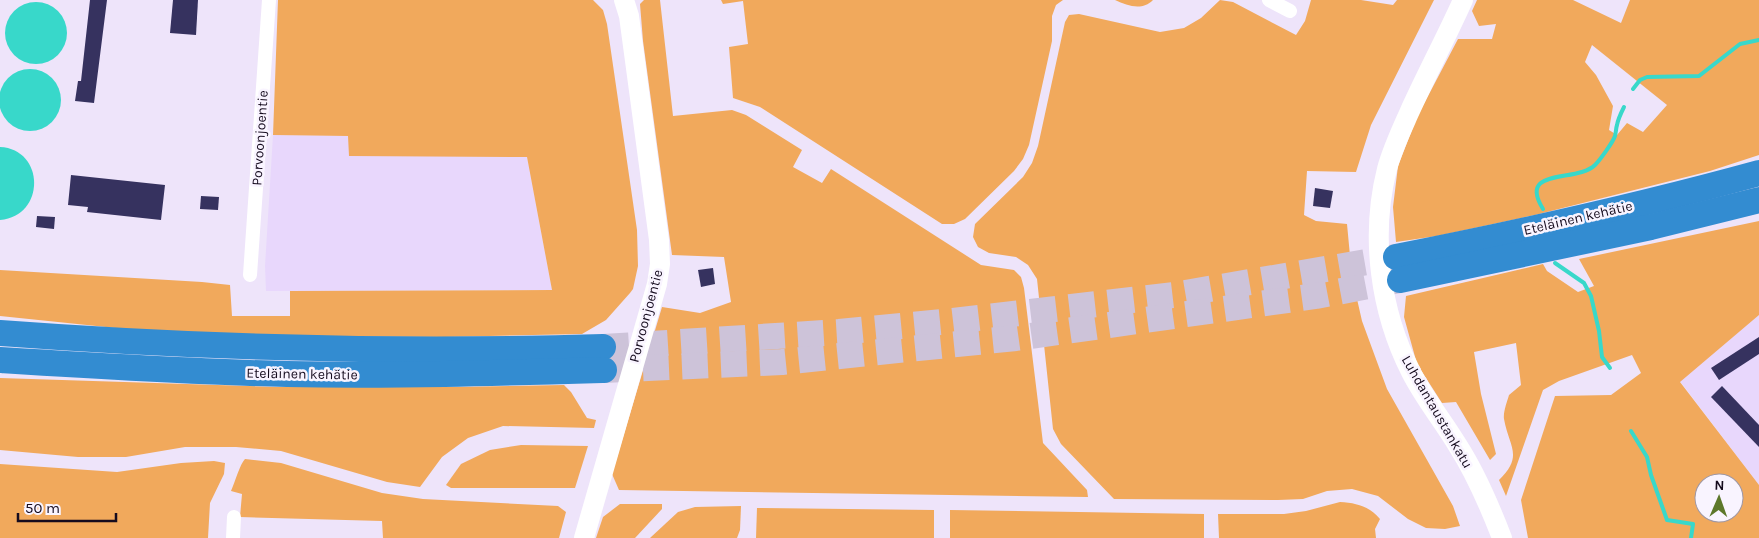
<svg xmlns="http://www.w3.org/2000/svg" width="1759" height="538" font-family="Karla,sans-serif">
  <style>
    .built { fill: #e8d7fc }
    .green { fill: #f1a95c; fill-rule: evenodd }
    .water { fill: #38d8ca }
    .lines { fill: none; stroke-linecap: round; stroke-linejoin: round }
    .stream { stroke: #38d8ca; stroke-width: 4 }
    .building { fill: #36325f }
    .highway-tunnel { stroke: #cdc3d9; stroke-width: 26; stroke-dasharray: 26 13; stroke-linecap: butt }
    .street { stroke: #fff; stroke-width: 14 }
    .secondary { stroke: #fff; stroke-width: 20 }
    .highway { stroke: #338cd1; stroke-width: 26 }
    .labels { text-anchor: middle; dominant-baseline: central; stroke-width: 5; stroke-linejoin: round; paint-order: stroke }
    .street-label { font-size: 14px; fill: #150b1e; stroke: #f9f4ff }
  </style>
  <rect width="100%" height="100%" fill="#eee4fa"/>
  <g class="built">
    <path d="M273 135 349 136V155L527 157 552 290 266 291 265 266Z"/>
    <path d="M1759 315V485L1680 381Z"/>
  </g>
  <g class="green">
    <path d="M278 0H593L603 10 607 24 637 230 638 266 633 289 630 293 606 320 582 334 445 337 272 336 135 330 0 316V270L202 282 230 285 232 316H290V291L552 290 527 157 349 156 348 136 273 135Z"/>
    <path d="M644 0H660L673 116 732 110 746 115 802 150 793 167 822 183 831 169 981 265 1014 270 1021 277 1024 288 1043 443 1087 490 1088 497 619 490 612 474 662 307 700 313 731 302 724 257 672 255 643 41 640 4Z"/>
    <path d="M721 0H1063L1056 5 1052 16V41L1029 145 1023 159 1014 171 965 219 954 224H942L760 107 733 98 729 47 748 44 743 1 723 4Z"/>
    <path d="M1115 0H1153C1142 11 1128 6 1115 0Z"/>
    <path d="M1220 0 1233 2 1296 35 1305 21 1311 0H1361L1393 5 1397 0H1434L1371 125 1356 172 1307 171 1304 215 1316 221 1347 224 1352 277 1362 321 1387 389 1453 506 1460 526 1445 529 1426 528 1408 519 1378 496 1352 489 1327 491 1303 499 1278 500 1114 499 1061 444 1053 429 1037 279 1028 265 1016 257 989 253 978 247 973 237 975 224 1023 177 1032 163 1038 146 1065 22 1069 15 1079 14 1160 32 1184 28 1201 18Z"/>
    <path d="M1477 0H1573L1621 23 1630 0H1759V155L1710 171 1535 215 1437 236 1396 242 1393 207 1398 166 1417 117 1458 39H1492L1496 24 1479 26 1472 11ZM1592 45 1667 105 1643 132 1627 123 1617 135 1609 130 1613 106 1596 75 1585 62Z"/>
    <path d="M1759 221V315L1680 382 1759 485V538H1528L1521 500 1555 396 1611 395 1641 373 1632 355 1559 381 1543 390 1506 496 1499 480C1524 456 1509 447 1504 419 1503 412 1507 402 1509 395L1521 385 1516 343 1474 352 1481 394 1496 454 1490 460 1456 402 1442 403 1417 364 1404 317 1406 296 1543 264 1547 271 1578 292 1594 286 1579 259ZM1704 483H1734V513H1704Z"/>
    <path d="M0 378 277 387H455L564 385 571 392 587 418 596 420 594 428 503 426 468 438 442 457 420 487 387 482 281 451 236 447H185L126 457H78L0 450Z"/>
    <path d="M521 445 588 446 575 488H451L446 485 461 464 490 450Z"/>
    <path d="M245 459 281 463 382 493 423 499 558 506 566 512 559 538H383L382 521 240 517 242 494 231 491C235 482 240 464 245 459Z"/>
    <path d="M214 461 225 463 224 474 210 503 208 538H0V464L117 472 181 463Z"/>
    <path d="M1340 502C1356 503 1369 506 1380 519L1375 529 1376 538H1219L1218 514H1284L1306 511Z"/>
    <path d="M620 504H662V509L635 538H596L603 517Z"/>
    <path d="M741 506 740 530 737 538H650L678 512 695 507Z"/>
    <path d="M757 508 934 510V538H756Z"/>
    <path d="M950 510 1204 514V538H950Z"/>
  </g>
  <g class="water">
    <circle cx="36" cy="33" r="31"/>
    <circle cx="30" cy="100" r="31"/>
    <path d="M0 147C45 149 46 216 0 220Z"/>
  </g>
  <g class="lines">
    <g class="stream">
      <path d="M1633 89 1640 80 1647 77 1699 76 1740 44 1759 40"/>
      <path d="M1543 209C1517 167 1577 183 1595 165 1600 160 1613 142 1615 136 1616 132 1616 128 1617 125 1618 119 1621 113 1624 107"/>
      <path d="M1555 263 1584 283 1591 296 1599 331 1602 357 1610 368"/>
      <path d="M1631 431 1647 457 1651 475 1667 520 1693 524 1691 538"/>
    </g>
  </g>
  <g class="building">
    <path d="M90 0H107L94 103 75 101 78 81H81Z"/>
    <path d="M173 0H198L196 35 170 33Z"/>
    <path d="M71 175 165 185 161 220 87 212 88 207 68 205Z"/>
    <path d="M1315 188 1333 191 1330 208 1313 206Z"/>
    <path d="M201 196 219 197 218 210 200 209Z"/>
    <path d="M37 216 55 217 54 229 36 227Z"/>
    <path d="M713 268 715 284 701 287 698 270Z"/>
    <path d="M1759 337V354L1719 380 1711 368Z"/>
    <path d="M1722 386 1759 425V447L1711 397Z"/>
  </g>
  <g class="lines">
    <g class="highway-tunnel">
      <path d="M603 347 839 332 952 321 1174 295 1396 257"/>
      <path d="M604 370 782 362 1016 338 1316 296 1400 280"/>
    </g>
    <g class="street">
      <path d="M1269 0 1290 11"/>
      <path d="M250 275 269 0"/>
      <path d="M233 538 234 517"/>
    </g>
    <g class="secondary">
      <path d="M1463 0C1446 38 1426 75 1409 113 1401 131 1392 150 1387 169 1370 236 1380 311 1411 372 1424 398 1443 421 1458 446 1476 474 1490 507 1502 538"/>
      <path d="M584 538 657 284 660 264 659 240 629 16 624 0"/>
    </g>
    <g class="highway">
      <path d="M1396 257C1518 233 1639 206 1759 173"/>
      <path d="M1400 280 1651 227 1759 200"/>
      <path d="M0 333C201 348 402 353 603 347"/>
      <path d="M0 360C96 366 191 372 287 374 393 376 498 373 604 370"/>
    </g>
  </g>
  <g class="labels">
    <g class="street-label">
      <text transform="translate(260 138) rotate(-86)">Porvoonjoentie</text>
      <text transform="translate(1578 218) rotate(-13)">Eteläinen kehätie</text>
      <text transform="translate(646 316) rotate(-75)">Porvoonjoentie</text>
      <text transform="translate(302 374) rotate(1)">Eteläinen kehätie</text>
      <text transform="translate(1437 412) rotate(60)">Luhdantaustankatu</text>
    </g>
  </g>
  <g transform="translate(1719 498) rotate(2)"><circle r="24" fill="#f9f4ff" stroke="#9e97a5"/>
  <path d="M0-4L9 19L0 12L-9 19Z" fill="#5d772b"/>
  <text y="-8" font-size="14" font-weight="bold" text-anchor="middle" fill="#150b1e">N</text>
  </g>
  <path d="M18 513v8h98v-8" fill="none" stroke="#150b1e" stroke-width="2.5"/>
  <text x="25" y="513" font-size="15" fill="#150b1e" stroke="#f9f4ff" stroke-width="4" paint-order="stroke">50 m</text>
</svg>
